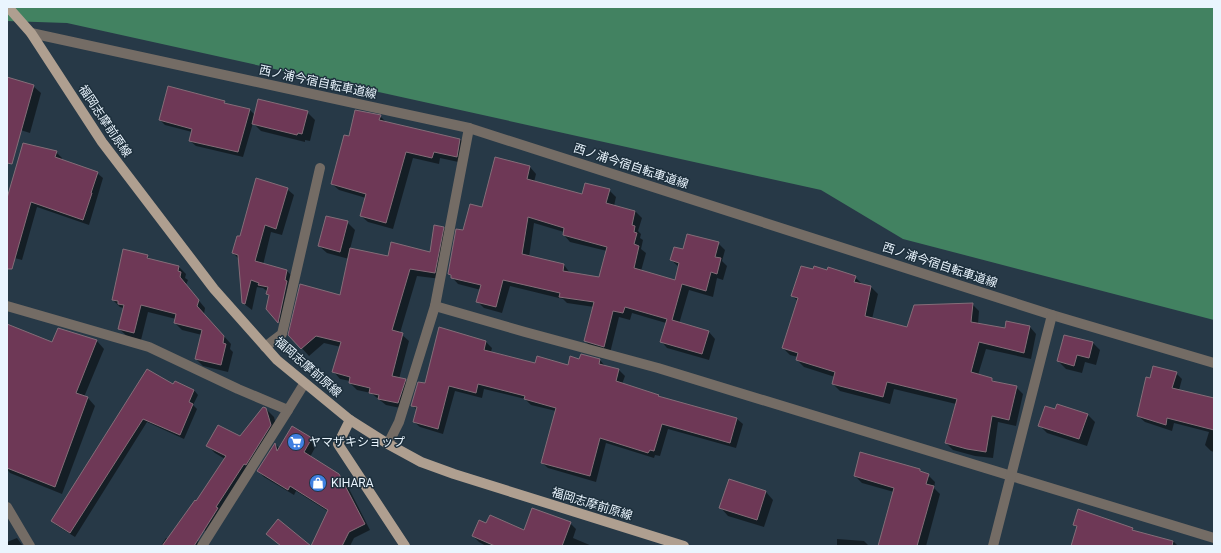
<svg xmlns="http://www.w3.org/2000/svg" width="1221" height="553" font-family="Roboto,'Noto Sans JP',sans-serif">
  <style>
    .forest { fill: #428261 }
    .shadow { fill: #0007; fill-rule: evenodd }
    .building { fill: #6e3856; stroke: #846d78; fill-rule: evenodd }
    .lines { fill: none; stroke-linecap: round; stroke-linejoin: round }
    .minor { stroke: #746c65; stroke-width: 10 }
    .major { stroke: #af9f90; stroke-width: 10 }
    .labels { text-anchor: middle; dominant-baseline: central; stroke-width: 3; stroke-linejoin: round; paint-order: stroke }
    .street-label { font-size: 12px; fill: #eaf5fe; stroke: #1d2f3c }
    .poi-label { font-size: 12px; fill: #eaf5fe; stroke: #1d2f3c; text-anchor: start }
  </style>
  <rect width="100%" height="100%" fill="#273947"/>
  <path class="forest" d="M7 7H1214V320L903 239 821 190 67 23 7 21Z"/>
  <g class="shadow">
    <path d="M7 78 33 86 41 93 30 133 14 128 7 121Z"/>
    <path d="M224 102 227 105 250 110 255 115 307 112 315 120 310 141 305 140V142L261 131 253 123 243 157 196 146 190 141 192 132 165 125 160 120Z"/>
    <path d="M380 116 387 123 460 139 467 146 463 163 440 158 439 164 413 158 393 229 368 222 361 216 366 198 339 190 332 184 349 138Z"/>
    <path d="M56 152 62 158 61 160 97 173 103 178 89 225 37 207 22 260 7 256V214Z"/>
    <path d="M530 167 536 174 534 182 583 195 609 190 616 197 614 206 635 211 642 218 638 231 641 234 640 238 643 240 641 249 646 253 641 271 675 282 679 267 671 260 684 250 718 243 725 250 722 261 727 266 723 280 717 278 713 297 689 290 679 324 709 332 715 339 709 360 667 348 661 341 666 323 632 313 630 320 619 317 610 353 592 348 585 341 594 307 567 303 563 299 510 286 502 313 484 308 478 302 481 290 458 284 449 274 464 231 482 208ZM534 223 564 232V235L570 242 607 251 600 278 570 273 564 265 529 257Z"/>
    <path d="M287 189 294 195 282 235 271 232 263 265 287 271 294 278 285 328 267 309 269 297 267 294 268 292 263 288 257 287 252 310 243 303 239 259 233 253 241 238Z"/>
    <path d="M347 222 355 230 350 249 388 257 430 253 443 228 450 234 441 279 417 276 400 333 409 341 399 379 405 380 412 387 405 409 386 405 371 393 357 390 350 383V381L340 379 334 372 341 347 324 343 309 356 290 335 341 297 349 259 327 253 319 246Z"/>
    <path d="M147 256 152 260 179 267 186 274 185 278 188 280 186 285 205 308 204 314 231 344 230 349 233 352 228 372 203 366 196 359 202 335 182 330 175 323 176 319 148 312 141 340 127 336 119 329 123 308 120 307 113 300Z"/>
    <path d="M813 270 827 271 855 277 862 284V285L871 287 878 294 872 319 908 328 972 304 979 311 978 324 1005 329 1030 327 1036 334 1031 359 986 349 978 375 992 379 995 383 1016 387 1023 394 1016 426 998 422 993 458 975 456 953 450 946 443 956 404 894 389 890 404 840 391 833 384 835 377 804 367 797 360 798 357 790 355 783 348 798 301 792 296Z"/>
    <path d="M7 324 53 343 97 341 104 349 84 397 88 398 95 406 62 494 10 473 7 469Z"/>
    <path d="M440 329 486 342 492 348 491 352 535 364 569 366 580 360H600L605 366 619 370 625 376 622 384 658 395 661 398 737 419 743 424 736 448 668 429 660 456 655 455 654 458 606 443 596 482 548 468 542 463 556 411 531 405 525 399 484 389 482 398 455 391 443 434 420 427 414 422 417 410 412 405 425 384Z"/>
    <path d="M1093 343 1100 350 1096 365 1085 362 1082 373 1066 369 1058 361Z"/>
    <path d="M147 371 174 385 194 390 198 395 193 405 197 409 184 439 147 422 75 537 56 525 52 521Z"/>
    <path d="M1176 373 1182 379 1179 390 1214 399V452L1211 451 1205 445 1209 432 1174 423 1172 431 1145 422 1138 416 1151 379Z"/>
    <path d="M266 409 274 417 278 433 214 535 192 524 196 502 225 459 215 453 208 446 241 437Z"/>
    <path d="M1056 411 1087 414 1095 422 1087 446 1047 433 1039 425Z"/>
    <path d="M311 438 317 444 310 457 339 475 345 481 370 530 354 538 350 546H312L329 512 296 491 294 495 264 477 258 471 275 444 280 449Z"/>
    <path d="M920 470 924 474 928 475 935 482 934 488 940 494 926 546H879L894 492 862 483 855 476Z"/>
    <path d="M729 480 766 492 773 500 764 527 728 516 721 508Z"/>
    <path d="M570 523 576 529 573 538 592 546H486L479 542 473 536 487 524 524 531Z"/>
    <path d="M1074 525 1132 529 1135 531 1174 542 1178 546H1072L1078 528Z"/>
    <path d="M17 538 23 546H7V542Z"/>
    <path d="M166 538 168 539H196L203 546H161Z"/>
    <path d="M837 539 864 541 869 546H837Z"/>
  </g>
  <g class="building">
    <path d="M7 77 34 85 12 164 7 163Z"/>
    <path d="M168 86 225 101 224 103 250 109 238 152 189 141 192 129 159 120Z"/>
    <path d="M258 99 308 111 302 134 298 133 297 135 252 124Z"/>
    <path d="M355 110 381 115 379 120 460 139 457 157 434 152 432 158 406 152 386 223 360 216 366 194 331 184 344 135 349 136Z"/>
    <path d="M23 143 57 151 55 157 98 172 91 193H92L83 220 31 202 12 269H7V198Z"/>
    <path d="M495 157 530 166 527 179 582 194 585 183 610 189 606 203 635 211 632 225 635 226 634 232 637 233 634 244 639 246 634 268 675 280 679 263 670 260 674 247 683 249 687 234 719 242 715 257 721 258 717 274 711 272 706 291 682 284 672 320 709 331 702 354 660 342 667 319 625 307 623 313 613 311 604 347 584 341 594 302 559 297 560 293 503 280 496 307 476 302 481 285 451 278V275L448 274 456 229 463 230 470 204 482 207ZM528 217 564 228 563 235 607 247 599 277 563 271 564 264 522 254Z"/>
    <path d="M256 178 288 188 276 229 265 225 255 261 287 270 285 280 287 281 278 323 266 309 269 295 266 294 268 287 258 285 259 283 251 280 245 304 242 303 238 255 232 253 237 236H240Z"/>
    <path d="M326 216 348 221 340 252 318 246Z"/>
    <path d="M434 225 444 227 435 273 410 269 392 330 403 333 392 376 406 379 398 403 378 399 379 395 369 393 370 388 349 383 350 377 332 372 341 342 316 336 301 349 288 335 300 284 340 295 350 248 388 256 391 242 430 252Z"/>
    <path d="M123 249 148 255 147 258 179 266 178 271 181 272 180 277 199 300 197 306 224 336 223 343 226 344 221 365 195 359 202 330 174 323 176 314 141 305 134 333 118 329 124 305 118 304V301L112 300Z"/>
    <path d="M801 266 813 269 814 266 827 270 828 267 856 276 854 282 871 286 865 316 907 327 914 305 973 303 971 322 1005 328 1006 321 1030 326 1024 353 979 342 971 372 992 378V381L1017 386 1009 420 992 416 986 452 967 449 945 443 957 399 887 382 883 397 832 384 835 372 796 360 798 353 782 348 798 298 791 296Z"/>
    <path d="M7 324 52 342 58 328 97 340 76 393 88 397 55 487 7 468Z"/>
    <path d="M439 327 486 341 484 350 535 363 537 356 568 365 570 356 579 359 581 354 600 359 599 364 619 369 616 381 659 395 658 396 737 418 730 443 662 424 654 451 650 450 648 453 600 438 590 476 541 463 556 408 524 399 525 396 478 384 476 393 449 386 438 429 413 422 417 407 411 406 418 382 425 383Z"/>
    <path d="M1064 335 1093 342 1089 358 1077 355 1074 366 1057 361Z"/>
    <path d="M1153 366 1177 372 1172 388 1214 398V430L1167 418 1166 425 1137 416 1146 377 1150 378Z"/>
    <path d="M147 369 173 384 175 381 194 390 189 402 193 404 180 435 143 419 70 533 51 521Z"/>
    <path d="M1057 404 1088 414 1079 439 1038 426 1045 406 1055 409Z"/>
    <path d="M263 407 266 408 271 425 246 465 244 464 216 507 218 508 194 546H162L195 500 196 501 226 456 206 446 218 425 240 436Z"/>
    <path d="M292 426 312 438 304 452 339 474 365 524 349 532 342 546H311L328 510 290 486 288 490 257 471 275 443 277 451Z"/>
    <path d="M860 452 920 469V471L929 474 926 484 934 486 917 546H878L894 488 854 476Z"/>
    <path d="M729 479 766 491 757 520 719 508Z"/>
    <path d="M532 508 571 522 562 546H495L472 536 479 520 486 523 490 515 524 530Z"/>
    <path d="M1078 509 1133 528 1132 530 1173 541 1172 546H1071L1077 526 1073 525Z"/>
    <path d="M278 519 311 546H281L266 534Z"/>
  </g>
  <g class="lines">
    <g class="minor">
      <path d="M31 33 469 128 1052 315 1214 363"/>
      <path d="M7 306 149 347 238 389 288 410 304 384"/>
      <path d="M435 306 525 332 658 368 1214 538"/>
      <path d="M265 347 282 334 320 168"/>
      <path d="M388 444 399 422 435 306 469 128"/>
      <path d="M7 507 30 546"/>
      <path d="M202 546 288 410"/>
      <path d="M993 546 1052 315"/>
    </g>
    <g class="major">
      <path d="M8 7 31 33 102 142 214 289 277 360 350 420 388 444 421 462 454 474 684 546"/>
      <path d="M350 420 338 444 405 546"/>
    </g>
  </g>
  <defs>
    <g id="supermarket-disc" transform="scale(0.9)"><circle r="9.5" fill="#3f7fe0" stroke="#1d2f3c"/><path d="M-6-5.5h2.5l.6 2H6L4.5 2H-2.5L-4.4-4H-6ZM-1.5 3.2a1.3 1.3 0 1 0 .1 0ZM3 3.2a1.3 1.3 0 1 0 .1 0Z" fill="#fff"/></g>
    <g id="shop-disc" transform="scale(0.9)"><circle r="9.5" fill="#3f7fe0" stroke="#1d2f3c"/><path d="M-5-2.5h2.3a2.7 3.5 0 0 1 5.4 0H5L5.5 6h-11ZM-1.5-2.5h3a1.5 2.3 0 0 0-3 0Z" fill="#fff"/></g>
  </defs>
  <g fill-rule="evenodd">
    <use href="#supermarket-disc" x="296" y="442"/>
    <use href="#shop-disc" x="318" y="483"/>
  </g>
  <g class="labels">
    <g class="street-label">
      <text transform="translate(318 82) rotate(12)">西ノ浦今宿自転車道線</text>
      <text transform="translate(105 121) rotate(56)">福岡志摩前原線</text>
      <text transform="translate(631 166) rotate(18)">西ノ浦今宿自転車道線</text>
      <text transform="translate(940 265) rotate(18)">西ノ浦今宿自転車道線</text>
      <text transform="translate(308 367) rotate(41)">福岡志摩前原線</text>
      <text transform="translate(592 504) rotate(17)">福岡志摩前原線</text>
    </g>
    <g class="poi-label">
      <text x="309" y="442">ヤマザキショップ</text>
      <text x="331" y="483">KIHARA</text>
    </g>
  </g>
  <rect width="1221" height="553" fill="none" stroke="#eaf5fe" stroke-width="16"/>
</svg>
